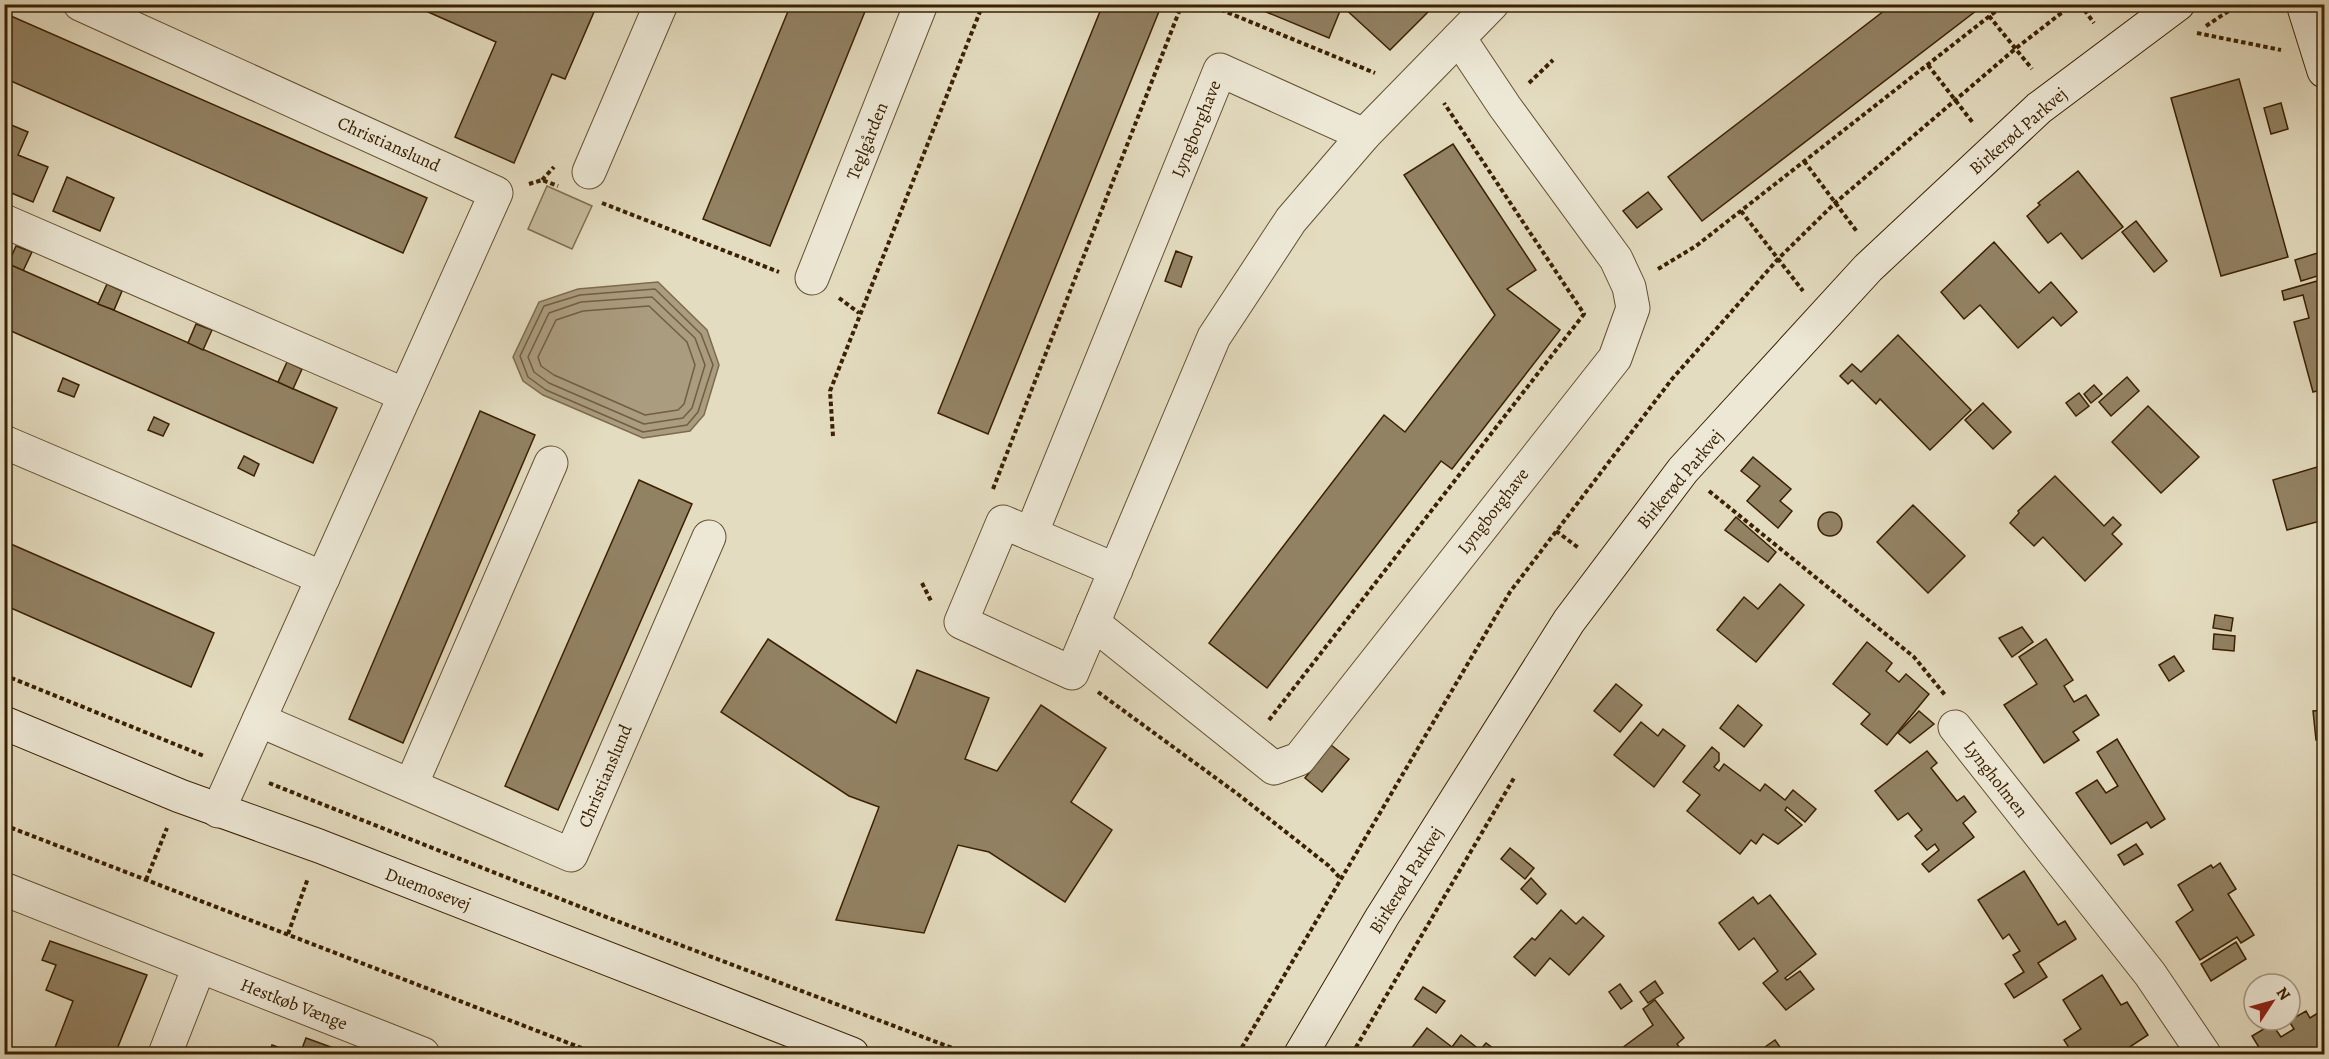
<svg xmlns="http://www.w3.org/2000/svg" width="2329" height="1059" font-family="Alegreya,serif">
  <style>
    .green { fill: #c7bc9f; stroke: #806e50; stroke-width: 1.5 }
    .water { fill: #aa9c7f; stroke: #7d6b4c; stroke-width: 1.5 }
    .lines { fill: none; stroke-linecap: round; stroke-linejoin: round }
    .shore { stroke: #725e40; stroke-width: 1.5 }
    .building { fill: #928264; stroke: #3a2100; stroke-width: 1.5 }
    .street-casing { stroke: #645030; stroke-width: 35 }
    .secondary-casing { stroke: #3a2100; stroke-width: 35 }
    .path { stroke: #3a2100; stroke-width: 4; stroke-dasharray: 4.5 3; stroke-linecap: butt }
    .street { stroke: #ede8d6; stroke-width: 33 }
    .secondary { stroke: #ede8d6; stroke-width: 33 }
    .labels { text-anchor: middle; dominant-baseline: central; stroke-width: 5; stroke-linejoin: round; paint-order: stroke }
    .street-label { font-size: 18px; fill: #3a2100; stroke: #ede8d6 }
  </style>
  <rect width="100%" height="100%" fill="#e4dcc0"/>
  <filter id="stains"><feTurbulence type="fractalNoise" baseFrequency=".00333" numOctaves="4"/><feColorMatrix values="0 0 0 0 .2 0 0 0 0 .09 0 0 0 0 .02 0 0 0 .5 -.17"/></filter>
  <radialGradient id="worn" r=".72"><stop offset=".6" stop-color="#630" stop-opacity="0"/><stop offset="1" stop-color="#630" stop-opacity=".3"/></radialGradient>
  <path class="green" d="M547 186 592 206 572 249 528 229Z"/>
  <path class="water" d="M658 282 707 330 719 365 704 415 690 431 643 438 543 395 523 381 513 357 539 302 578 289Z"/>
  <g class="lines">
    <g class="shore">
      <path d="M655 289 701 334 713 365 698 412 687 425 643 432 546 390 528 377 520 356 544 306 580 295Z"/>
      <path d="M652 297 695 338 705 365 692 408 683 418 644 424 549 383 534 372 528 357 549 313 581 302Z"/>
      <path d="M649 306 687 342 695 365 684 404 678 410 645 415 554 375 541 366 538 357 556 320 583 311Z"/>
    </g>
  </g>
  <g class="building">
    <path d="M410 4 597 5 565 79 552 74 514 163 455 137 496 42Z"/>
    <path d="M791 4H868L770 246 703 219Z"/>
    <path d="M1103 4H1162L988 434 938 413Z"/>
    <path d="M1247 4H1436L1390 50 1342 6 1329 38Z"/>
    <path d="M1893 4H1985L1702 221 1668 177Z"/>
    <path d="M4 13 427 198 403 253 4 78Z"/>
    <path d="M2239 79 2288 257 2221 276 2171 98Z"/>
    <path d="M2281 103 2288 129 2271 134 2264 108Z"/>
    <path d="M4 122 28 132 18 155 48 167 33 202 4 190Z"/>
    <path d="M1453 144 1536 270 1507 289 1560 330 1452 469 1441 461 1267 688 1209 643 1384 415 1405 432 1495 315 1404 175Z"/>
    <path d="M2078 171 2123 227 2082 259 2061 233 2048 243 2027 216 2040 205 2038 203Z"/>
    <path d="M67 177 114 198 100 231 53 211Z"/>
    <path d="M1648 192 1662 209 1637 228 1623 211Z"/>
    <path d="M2136 221 2167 261 2154 272 2122 232Z"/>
    <path d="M1994 242 2039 293 2051 282 2077 312 2061 326 2053 317 2018 348 1980 305 1964 319 1941 292Z"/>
    <path d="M16 246 32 252 23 271 8 264Z"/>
    <path d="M1176 251 1192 257 1181 287 1165 281Z"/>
    <path d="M2324 251V274L2301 281 2295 260Z"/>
    <path d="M4 262 337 408 313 463 4 328Z"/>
    <path d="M2324 279V389L2313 392 2294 322 2309 318 2303 295 2284 300 2282 291Z"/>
    <path d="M107 284 122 291 114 310 98 304Z"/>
    <path d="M196 324 212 330 203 350 188 343Z"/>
    <path d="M1898 335 1971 410 1930 450 1880 399 1876 404 1852 380 1848 384 1840 376 1852 364 1861 372Z"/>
    <path d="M287 362 302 369 293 389 278 382Z"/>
    <path d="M2127 377 2139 391 2111 416 2099 402Z"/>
    <path d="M63 378 79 385 74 397 58 391Z"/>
    <path d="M2094 385 2102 394 2091 403 2084 394Z"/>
    <path d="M2079 393 2089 406 2076 416 2066 403Z"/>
    <path d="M1983 403 2011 432 1993 449 1965 420Z"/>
    <path d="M2148 406 2199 457 2161 493 2112 442Z"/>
    <path d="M480 411 535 435 403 743 349 719Z"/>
    <path d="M154 417 169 424 163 436 148 430Z"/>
    <path d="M244 456 259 464 254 476 238 468Z"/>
    <path d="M1753 457 1791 489 1780 501 1792 511 1778 528 1747 501 1760 486 1741 471Z"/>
    <path d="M2324 465V520L2287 530 2273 480Z"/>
    <path d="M2055 476 2104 526 2113 517 2121 525 2112 534 2122 544 2085 581 2043 537 2034 546 2010 523 2019 513 2018 511Z"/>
    <path d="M639 480 692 504 558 810 505 786Z"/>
    <path d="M1913 505 1965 556 1928 593 1877 542Z"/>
    <circle cx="1830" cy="524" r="12"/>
    <path d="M1736 517 1776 552 1768 562 1725 530Z"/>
    <path d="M4 541 214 633 191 687 4 605Z"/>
    <path d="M1780 584 1804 605 1756 662 1717 630 1744 597 1758 609Z"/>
    <path d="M2215 615 2233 618 2231 631 2213 628Z"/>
    <path d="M2022 627 2033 642 2012 657 1999 638Z"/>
    <path d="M2214 634 2235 636 2234 651 2213 649Z"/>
    <path d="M768 639 896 723 917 670 989 698 965 759 997 771 1041 705 1106 748 1071 802 1112 830 1065 902 989 852 958 845 924 933 836 920 879 807 849 796 721 712Z"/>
    <path d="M2046 639 2073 680 2064 686 2074 702 2086 695 2099 715 2073 732 2079 740 2044 763 2004 705 2037 684 2019 657Z"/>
    <path d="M1867 642 1892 663 1886 671 1899 682 1906 674 1929 694 1887 745 1861 724 1870 714 1833 684Z"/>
    <path d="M2174 656 2184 671 2169 681 2159 665Z"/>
    <path d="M1616 684 1642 705 1620 732 1594 711Z"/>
    <path d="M1738 705 1762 725 1744 747 1720 728Z"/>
    <path d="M2324 710V739L2316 740 2313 711Z"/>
    <path d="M1919 711 1934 724 1910 743 1898 733Z"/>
    <path d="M1641 722 1658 736 1663 729 1685 746 1654 787 1614 755Z"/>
    <path d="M2117 739 2165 819 2151 828 2147 822 2111 844 2076 793 2097 780 2106 793 2118 786 2097 752Z"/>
    <path d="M1331 745 1349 759 1322 792 1305 778Z"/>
    <path d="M1712 747 1719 753V761L1714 767 1719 771 1724 764 1760 791 1765 784 1785 800 1793 790 1816 809 1805 822 1787 807 1785 810 1802 825 1778 844 1763 834 1756 844 1751 840 1740 854 1687 811 1700 795 1683 782Z"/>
    <path d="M1927 751 1937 763 1931 768 1957 801 1964 796 1976 812 1963 823 1974 837 1929 872 1922 864 1939 850 1935 844 1927 850 1915 836 1922 830 1908 813 1898 820 1875 791Z"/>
    <path d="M2136 844 2143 854 2124 865 2118 855Z"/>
    <path d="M1510 848 1534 868 1525 879 1501 859Z"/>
    <path d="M2220 863 2236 889 2228 894 2254 935 2241 943 2237 937 2200 960 2176 922 2193 910 2178 885 2211 865 2213 868Z"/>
    <path d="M2024 871 2058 925 2065 921 2076 939 2038 963 2047 977 2014 998 2005 984 2024 972 2013 955 2020 951 2009 934 2003 939 1978 900Z"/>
    <path d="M1531 878 1546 894 1537 904 1521 889Z"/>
    <path d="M1770 895 1816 954 1785 978 1787 980 1800 971 1814 989 1786 1010 1763 983 1778 971 1754 938 1739 950 1719 923 1753 897 1758 904Z"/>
    <path d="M1561 910 1576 924 1583 917 1604 936 1569 975 1550 958 1535 976 1514 957 1532 938 1535 940Z"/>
    <path d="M50 941 147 975 115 1054H64L54 1050 73 1001 46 990 56 965 42 960Z"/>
    <path d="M2236 942 2246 959 2211 981 2201 964Z"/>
    <path d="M2102 975 2121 1005 2127 1002 2148 1035 2119 1054H2073L2064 1040 2081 1029 2063 1000Z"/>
    <path d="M1655 981 1663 993 1648 1003 1640 992Z"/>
    <path d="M1620 984 1632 1001 1621 1009 1609 992Z"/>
    <path d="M1423 987 1445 1001 1436 1013 1415 999Z"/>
    <path d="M1655 1000 1684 1038 1677 1044 1684 1054H1614L1653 1025 1643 1009Z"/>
    <path d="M2324 1009V1054H2263L2252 1036 2272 1024 2281 1037 2294 1029 2289 1021 2306 1011 2310 1018Z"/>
    <path d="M1427 1028 1452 1047 1461 1035 1480 1050 1486 1043 1501 1054H1407Z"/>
    <path d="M306 1038 350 1054H300Z"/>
    <path d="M1775 1040 1785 1054H1755Z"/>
    <path d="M272 1045 297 1054H269Z"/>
  </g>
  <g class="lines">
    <g class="street-casing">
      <g id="street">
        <path d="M80 4 496 193 218 811"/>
        <path d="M589 172 661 4"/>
        <path d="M4 221 405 395"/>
        <path d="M812 278 921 4"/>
        <path d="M4 442 323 578"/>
        <path d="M1031 534 1220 70 1364 135"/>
        <path d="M1116 570 1003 522 961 622 1072 673 1214 337 1291 220 1364 135 1492 4"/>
        <path d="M1093 623 1274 768 1299 759 1615 358 1633 308 1629 287 1616 259 1505 107 1459 38"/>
        <path d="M259 720 571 855 709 537"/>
        <path d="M1955 727 2150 974 2204 1054"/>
        <path d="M411 785 551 463"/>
        <path d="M4 889 423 1054"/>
        <path d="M165 1054 199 967"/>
      </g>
    </g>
    <g class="secondary-casing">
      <g id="secondary">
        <path d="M2303 4 2324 71"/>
        <path d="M4 723 180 796 319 846 852 1054"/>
        <path d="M1301 1054 1382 917 1569 621 1683 470 1868 268 2039 108 2178 4"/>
      </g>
    </g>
    <g class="path">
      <path d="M1207 4 1375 73"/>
      <path d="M2080 4 2094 23"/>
      <path d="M1989 16 2032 69"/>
      <path d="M2206 26 2239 4"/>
      <path d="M2197 33 2281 50"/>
      <path d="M1928 65 1973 123"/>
      <path d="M1529 83 1553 60"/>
      <path d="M1804 161 1858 233"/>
      <path d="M542 180 554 167"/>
      <path d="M529 184 542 180 558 186"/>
      <path d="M602 203 779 272"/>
      <path d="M1741 211 1803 291"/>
      <path d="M1658 269 1696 246 2005 4"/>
      <path d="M839 298 859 313"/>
      <path d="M833 436 830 391 983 4"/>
      <path d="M993 489 1182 4"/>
      <path d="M1709 491 1914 657 1945 695"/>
      <path d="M1556 531 1580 549"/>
      <path d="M922 583 932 603"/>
      <path d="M4 675 204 756"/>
      <path d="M1098 692 1239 795 1329 866 1340 878"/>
      <path d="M1269 720 1584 314 1444 103"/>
      <path d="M269 783 601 915 968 1054"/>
      <path d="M4 825 597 1054"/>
      <path d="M146 880 167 828"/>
      <path d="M288 934 308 878"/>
      <path d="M1238 1054 1510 592 1672 379 1778 259 1835 203 2015 49 2073 4"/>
      <path d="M1352 1054 1514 778"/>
    </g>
    <use href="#street" class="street"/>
    <use href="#secondary" class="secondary"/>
  </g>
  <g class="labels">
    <g class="street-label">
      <text transform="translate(1196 129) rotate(-68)">Lyngborghave</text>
      <text transform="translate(2018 131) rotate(-41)">Birkerød Parkvej</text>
      <text transform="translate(867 141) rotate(-68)">Teglgården</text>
      <text transform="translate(389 144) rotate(24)">Christianslund</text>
      <text transform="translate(1680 479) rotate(-50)">Birkerød Parkvej</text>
      <text transform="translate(1493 511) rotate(-52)">Lyngborghave</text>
      <text transform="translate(605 776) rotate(-67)">Christianslund</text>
      <text transform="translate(1996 779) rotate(52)">Lyngholmen</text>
      <text transform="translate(1406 880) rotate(-58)">Birkerød Parkvej</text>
      <text transform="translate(428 889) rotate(21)">Duemosevej</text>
      <text transform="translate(294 1004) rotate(21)">Hestkøb Vænge</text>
    </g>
  </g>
  <rect width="2329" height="1059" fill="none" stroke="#e4dcc0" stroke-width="24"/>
  <rect x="6" y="6" width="2317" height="1047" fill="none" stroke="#3a2100" stroke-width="3"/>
  <rect x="12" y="12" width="2305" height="1035" fill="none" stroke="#3a2100" stroke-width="1.5"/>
  <g transform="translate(2272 1002) rotate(54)"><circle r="28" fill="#ede8d6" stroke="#a59880" stroke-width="1.5"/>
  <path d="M0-4.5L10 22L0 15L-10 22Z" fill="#8f2418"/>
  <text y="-9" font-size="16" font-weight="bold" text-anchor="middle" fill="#3a2100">N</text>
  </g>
  <rect width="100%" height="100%" filter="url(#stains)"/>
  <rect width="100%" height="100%" fill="url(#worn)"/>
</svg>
